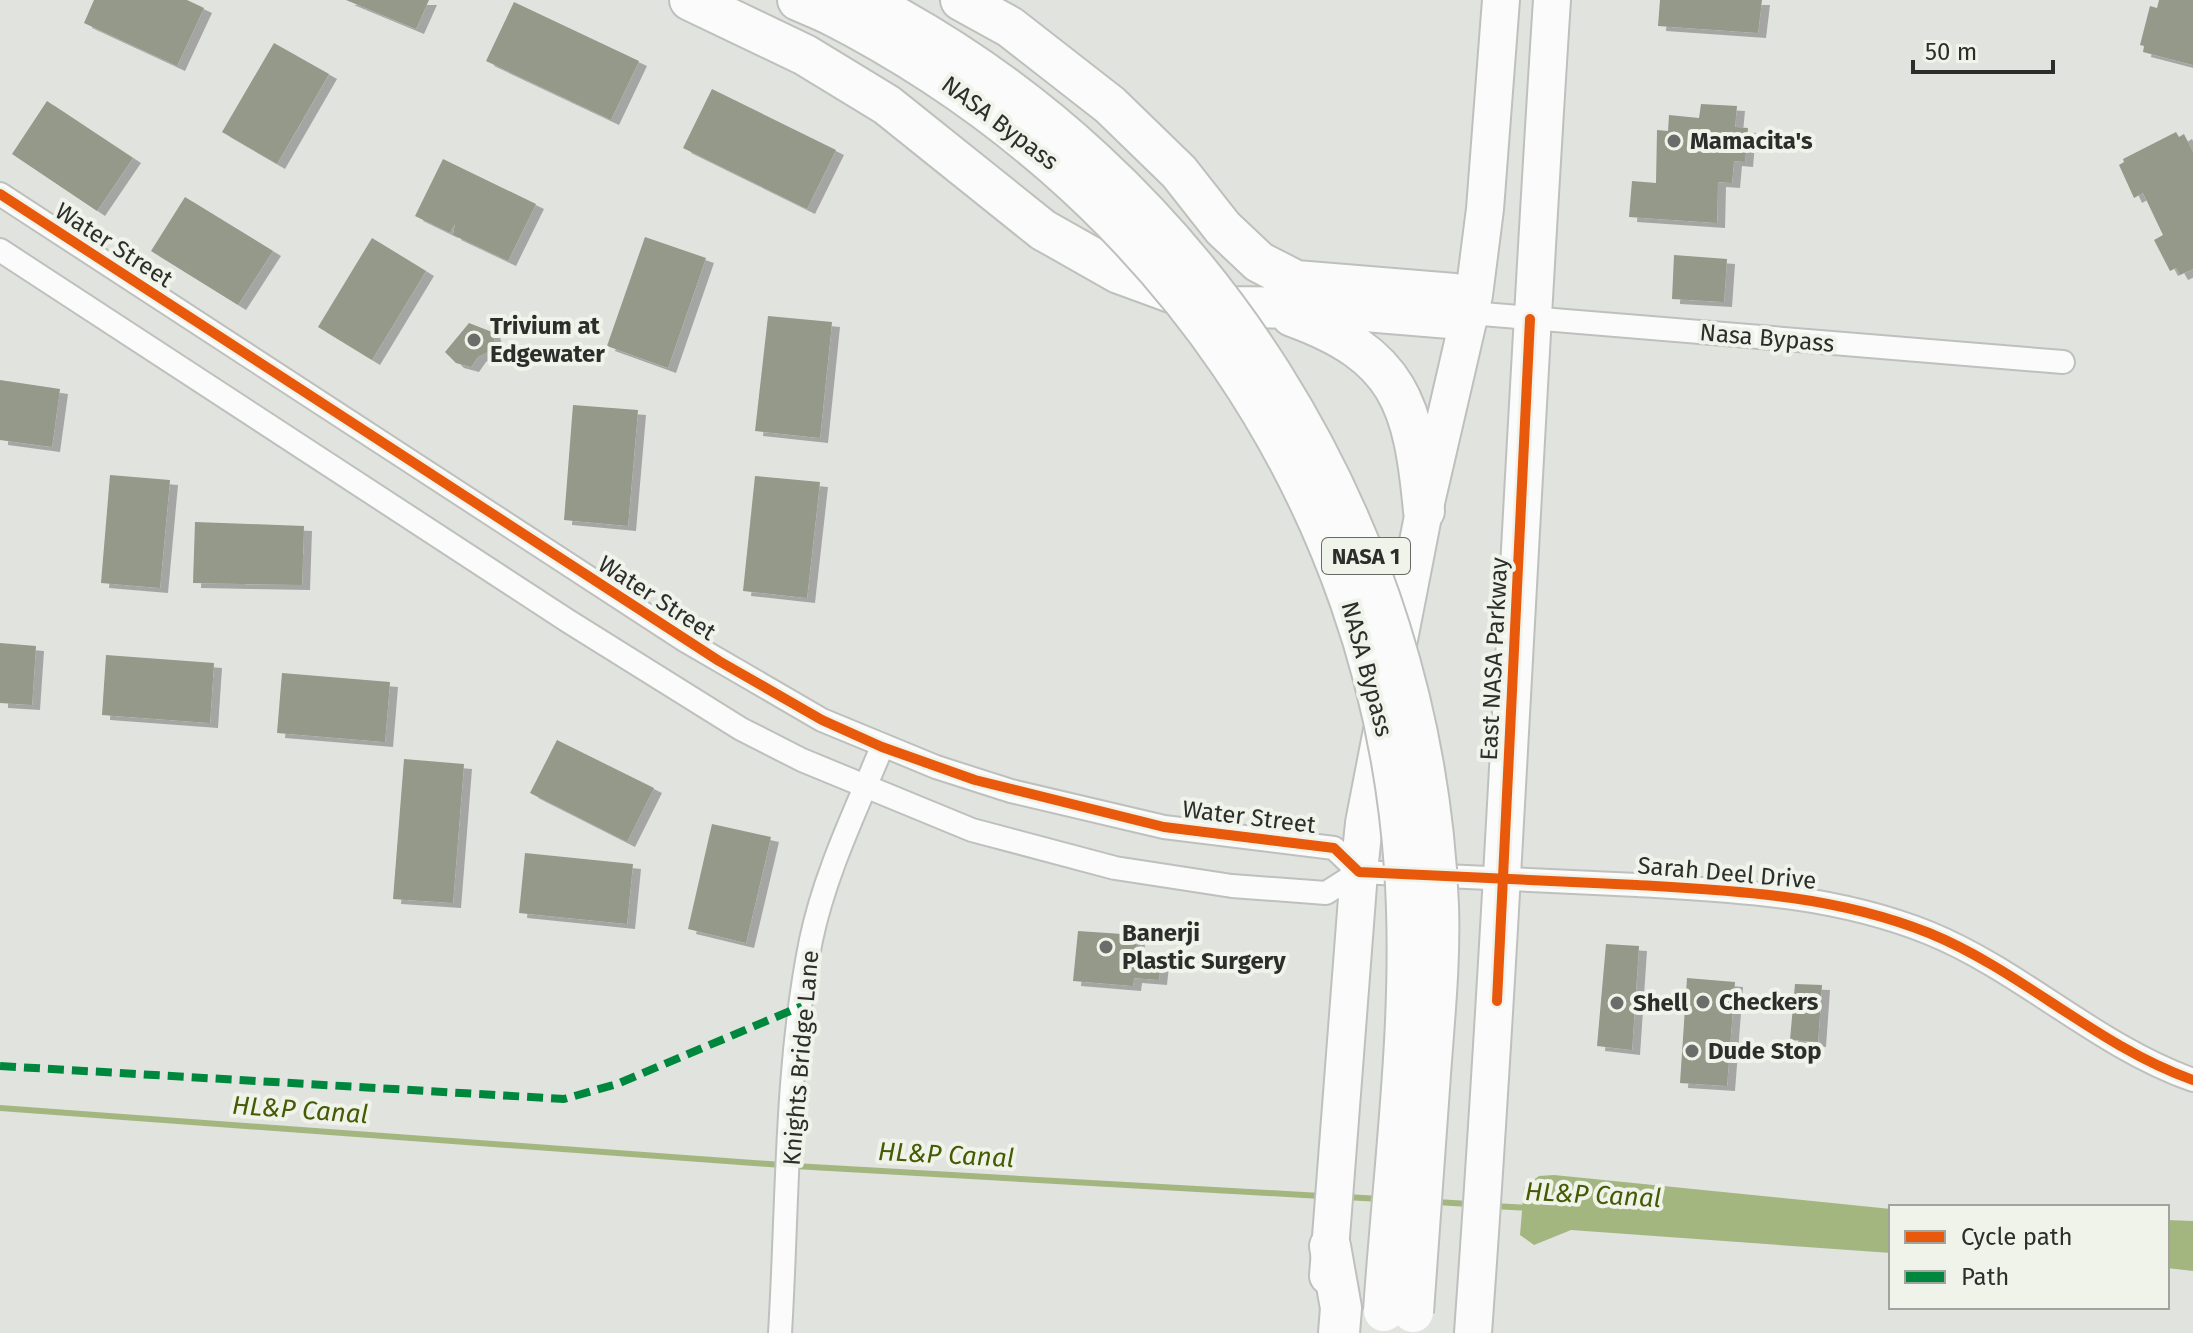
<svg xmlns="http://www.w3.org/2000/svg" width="2193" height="1333" font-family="'Fira Sans',sans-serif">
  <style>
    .water { fill: #a3b680 }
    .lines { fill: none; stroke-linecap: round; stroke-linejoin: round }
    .stream { stroke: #a3b680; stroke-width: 6 }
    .building { fill: #949989; filter: url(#shadow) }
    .street-casing { stroke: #bec0bd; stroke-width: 26 }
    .primary-casing { stroke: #bec0bd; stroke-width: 40 }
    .highway-casing { stroke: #bec0bd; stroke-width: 44 }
    .street { stroke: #fafbfa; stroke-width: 22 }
    .primary { stroke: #fafbfa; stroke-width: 36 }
    .highway { stroke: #fafbfa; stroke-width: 40 }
    .highway-bridge-casing { stroke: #bec0bd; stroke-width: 44; stroke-linecap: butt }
    .highway-bridge { stroke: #fafbfa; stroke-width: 40 }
    .quiet { stroke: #00873e; stroke-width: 8; stroke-dasharray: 16 8; stroke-linecap: butt }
    .cycleway-casing { stroke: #eff3ea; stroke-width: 15 }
    .cycleway { stroke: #e8590c; stroke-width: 10 }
    .poi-dot { fill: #6c6d6a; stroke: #eff3ea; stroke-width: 3 }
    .labels { text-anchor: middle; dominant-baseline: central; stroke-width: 8; stroke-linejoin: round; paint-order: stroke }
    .shield { fill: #eff3ea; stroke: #676964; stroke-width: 2 }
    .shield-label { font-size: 22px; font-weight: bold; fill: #2d2e2b }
    .street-label { font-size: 24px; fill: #2d2e2b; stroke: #eff3ea }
    .poi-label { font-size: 24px; font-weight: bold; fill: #2d2e2b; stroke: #eff3ea; text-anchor: start }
    .water-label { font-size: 26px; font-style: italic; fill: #455b03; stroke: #eff3ea }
  </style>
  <defs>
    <filter id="shadow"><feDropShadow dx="8" dy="5" stdDeviation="0" flood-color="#0004"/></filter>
  </defs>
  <rect width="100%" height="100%" fill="#e1e3df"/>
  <g class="water">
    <path d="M1554 1175 1891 1209V1253L1571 1230 1534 1245 1520 1235 1524 1187 1539 1176Z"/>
    <path d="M2167 1220 2193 1221V1271L2167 1268Z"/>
  </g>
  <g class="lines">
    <g class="stream">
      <path d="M0 1108 782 1165"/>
      <path d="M794 1166 1321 1196"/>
      <path d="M1345 1197 1381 1199"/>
      <path d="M1436 1202 1469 1204"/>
      <path d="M1492 1206 1529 1208"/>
    </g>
  </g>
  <g class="building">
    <path d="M94 0H187L204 8 177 66 84 23Z"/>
    <path d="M346 0H429L416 29Z"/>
    <path d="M1660 0H1762L1758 33 1658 26Z"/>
    <path d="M2159 0H2193V65L2143 52 2144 46 2140 45 2150 6 2157 8Z"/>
    <path d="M514 2 639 61 611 120 486 61Z"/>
    <path d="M274 43 329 74 277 164 222 132Z"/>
    <path d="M712 89 836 150 807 209 683 148Z"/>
    <path d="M47 101 133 158 97 211 12 154Z"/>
    <path d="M1701 104 1737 106 1735 127 1748 128 1745 162 1734 161 1732 183 1718 182 1717 223 1629 217 1632 181 1656 183 1657 130 1668 131 1669 115 1699 118Z"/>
    <path d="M2176 132 2179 137 2184 134 2193 152V269L2180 275 2176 268 2170 271 2154 240 2163 235 2143 193 2134 198 2119 165 2124 162 2123 159Z"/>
    <path d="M443 159 536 204 508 261 453 235 455 224 450 233 415 216Z"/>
    <path d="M185 197 273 251 238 305 151 251Z"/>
    <path d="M645 237 706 258 668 368 607 346Z"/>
    <path d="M372 238 426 271 372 360 318 327Z"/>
    <path d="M1674 255 1727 259 1724 302 1672 299Z"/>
    <path d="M768 316 832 322 820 438 755 431Z"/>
    <path d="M469 323 492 332 496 348 478 357 471 367 456 363 445 352Z"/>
    <path d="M0 380 60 389 52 447 0 440Z"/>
    <path d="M573 405 638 410 628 526 564 520Z"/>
    <path d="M110 475 170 480 160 588 101 583Z"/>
    <path d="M755 476 820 482 807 598 743 591Z"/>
    <path d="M195 522 304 526 302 585 193 583Z"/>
    <path d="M0 643 36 646 32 705 0 703Z"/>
    <path d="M106 655 214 663 210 723 102 715Z"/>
    <path d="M282 673 390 682 385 742 277 733Z"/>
    <path d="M557 740 654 788 627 842 530 793Z"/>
    <path d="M404 759 464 764 453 903 393 899Z"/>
    <path d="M712 824 771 837 746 943 688 929Z"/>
    <path d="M525 853 633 864 627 924 519 913Z"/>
    <path d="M1078 931 1137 935 1136 959 1161 961 1159 980 1134 978 1133 986 1073 981Z"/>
    <path d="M1606 944 1639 946 1632 1050 1597 1046Z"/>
    <path d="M1687 978 1735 982 1727 1086 1680 1083Z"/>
    <path d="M1795 984 1822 985 1818 1042 1790 1040Z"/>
  </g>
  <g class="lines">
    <g class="street-casing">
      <g id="street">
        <path d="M0 194 686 641 822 720 936 767 1011 791 1164 827 1334 848 1359 872"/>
        <path d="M0 250 568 621 741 729 802 760 972 830 1115 868 1232 886 1326 893 1359 872"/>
        <path d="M1470 313 2063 362"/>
        <path d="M1359 872C1452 876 1545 880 1637 885 1738 891 1834 895 1929 933 2022 971 2097 1046 2193 1080"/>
        <path d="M780 1333C788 1203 785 1068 811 940 825 873 856 810 882 747"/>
      </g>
    </g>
    <g class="primary-casing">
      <g id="primary">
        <path d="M1395 660 1424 511 1474 295 1485 209 1501 0"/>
        <path d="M1328 1276 1359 872 1364 823 1382 730"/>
        <path d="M1473 1333C1505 889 1523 444 1552 0"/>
      </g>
    </g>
    <g class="highway-casing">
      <g id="highway">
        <path d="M690 0 805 55 887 105 1043 230 1119 273 1171 292 1232 307 1329 308 1450 318 1470 313 1454 294 1296 281 1259 262 1223 228 1179 172 1110 105 1010 27 961 0"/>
        <path d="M798 0 828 13"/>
        <path d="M1292 316C1400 355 1414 404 1424 511"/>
        <path d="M1330 1246 1341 1308 1339 1333"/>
      </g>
    </g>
    <use href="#street" class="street"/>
    <use href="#primary" class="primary"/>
    <use href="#highway" class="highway"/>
    <g class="highway-bridge-casing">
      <g id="highway-bridge">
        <path d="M864 0C1202 173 1423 526 1438 905 1440 962 1434 1018 1430 1074 1425 1154 1419 1233 1413 1312"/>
        <path d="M828 13C1158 181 1379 495 1405 868 1415 1015 1394 1165 1384 1311"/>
      </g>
    </g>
    <use href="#highway-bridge" class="highway-bridge"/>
    <path class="quiet" d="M0 1066 564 1099 617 1084 802 1006"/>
    <g class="cycleway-casing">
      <g id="cycleway">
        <path d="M0 194 719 661 822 720 882 747 975 780 1164 827 1334 848 1359 872C1452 876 1545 880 1637 885 1738 891 1834 895 1929 933 2022 971 2097 1046 2193 1080"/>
        <path d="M1497 1001 1530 319"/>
      </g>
    </g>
    <use href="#cycleway" class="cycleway"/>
  </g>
  <g class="poi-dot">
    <circle cx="1674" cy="141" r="8"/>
    <circle cx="474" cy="340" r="8"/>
    <circle cx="1106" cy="947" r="8"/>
    <circle cx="1703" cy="1002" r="8"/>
    <circle cx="1617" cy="1003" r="8"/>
    <circle cx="1692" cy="1051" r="8"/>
  </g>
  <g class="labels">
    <rect class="shield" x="1322" y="538" width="88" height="36" rx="6"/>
    <g class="shield-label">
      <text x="1366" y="556">NASA 1</text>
    </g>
    <g class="street-label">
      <text transform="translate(1000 123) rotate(37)">NASA Bypass</text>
      <text transform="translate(114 245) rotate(33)">Water Street</text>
      <text transform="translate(1767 338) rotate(5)">Nasa Bypass</text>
      <text transform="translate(657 598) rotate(33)">Water Street</text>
      <text transform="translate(1494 659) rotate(-87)">East NASA Parkway</text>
      <text transform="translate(1367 669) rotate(75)">NASA Bypass</text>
      <text transform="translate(1249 817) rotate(7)">Water Street</text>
      <text transform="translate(1727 873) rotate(5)">Sarah Deel Drive</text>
      <text transform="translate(801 1058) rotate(-85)">Knights Bridge Lane</text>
    </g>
    <g class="poi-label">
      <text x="1690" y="141">Mamacita's</text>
      <text x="490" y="326">Trivium at<tspan x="490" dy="28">Edgewater</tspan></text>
      <text x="1122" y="933">Banerji<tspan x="1122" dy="28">Plastic Surgery</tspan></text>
      <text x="1719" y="1002">Checkers</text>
      <text x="1633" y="1003">Shell</text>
      <text x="1708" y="1051">Dude Stop</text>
    </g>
    <g class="water-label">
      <text transform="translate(300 1110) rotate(4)">HL&amp;P Canal</text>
      <text transform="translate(946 1155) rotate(3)">HL&amp;P Canal</text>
      <text transform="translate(1593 1195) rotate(3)">HL&amp;P Canal</text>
    </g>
  </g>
  <rect x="1889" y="1205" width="280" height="104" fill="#eff3ea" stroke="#a1a49e" stroke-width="2"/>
  <rect x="1905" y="1231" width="40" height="12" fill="#e8590c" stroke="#a1a49e" stroke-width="2"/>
  <text x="1961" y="1245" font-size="24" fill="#2d2e2b">Cycle path</text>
  <rect x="1905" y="1271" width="40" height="12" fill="#00873e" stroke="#a1a49e" stroke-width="2"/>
  <text x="1961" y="1285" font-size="24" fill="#2d2e2b">Path</text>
  <path d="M1913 60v12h140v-12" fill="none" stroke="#2d2e2b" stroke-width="4"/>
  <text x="1925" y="60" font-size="24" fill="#2d2e2b" stroke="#eff3ea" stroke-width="6" paint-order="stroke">50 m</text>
</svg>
